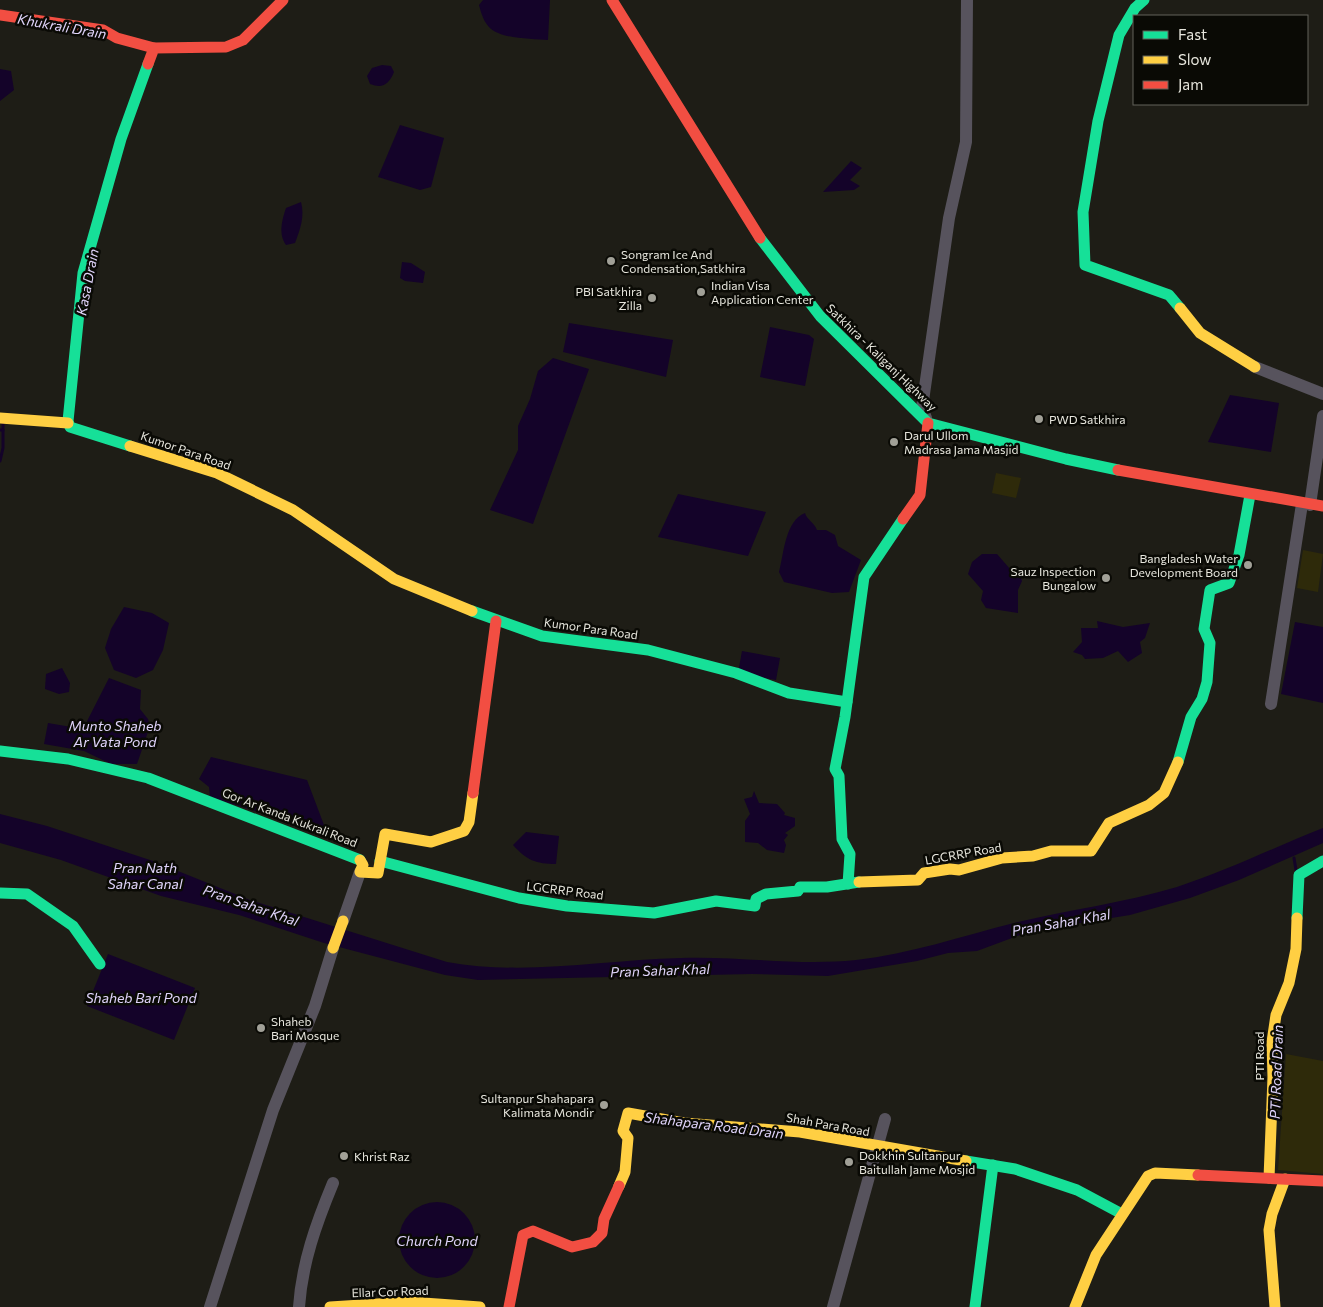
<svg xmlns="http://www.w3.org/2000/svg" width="1323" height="1307" font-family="Commissioner,sans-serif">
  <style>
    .green { fill: #2e2a0a }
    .water { fill: #140329 }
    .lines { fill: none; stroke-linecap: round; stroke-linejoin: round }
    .stream { stroke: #140329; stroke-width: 3 }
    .street { stroke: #57535d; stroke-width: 12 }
    .fast { stroke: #16e098; stroke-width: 11 }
    .slow { stroke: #ffcf43; stroke-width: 11 }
    .jam { stroke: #f24e42; stroke-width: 11 }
    .poi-dot { fill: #a1a097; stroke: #0a0a05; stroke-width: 2 }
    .labels { text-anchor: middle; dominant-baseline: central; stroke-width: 5; stroke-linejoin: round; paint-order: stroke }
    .poi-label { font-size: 12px; fill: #e7e6dd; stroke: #0a0a05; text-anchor: start }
    .street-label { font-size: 12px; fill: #e7e6dd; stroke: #0a0a05 }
    .water-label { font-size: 14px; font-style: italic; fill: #e0d4fb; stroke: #0a0a05 }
  </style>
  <rect width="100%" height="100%" fill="#1e1d16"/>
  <g class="green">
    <path d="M996 473 1021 478 1016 498 992 493Z"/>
    <path d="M1303 550 1323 554 1318 592 1297 588Z"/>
    <path d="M1286 1054 1323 1061V1174L1278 1170Z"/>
  </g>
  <g class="water">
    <path d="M483 0H550L548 40C533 39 503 39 491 29 484 23 481 13 479 5Z"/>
    <path d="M382 65 391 66 394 72C389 84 383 89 370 84L367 76 372 68Z"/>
    <path d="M0 69 11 71 14 90 0 101Z"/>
    <path d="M400 125 444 138 431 187 420 190 378 177Z"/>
    <path d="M851 161 862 168 850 180 860 186 854 190 823 192Z"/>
    <path d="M301 202C305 216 300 230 295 243L286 245C278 234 282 220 286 208Z"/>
    <path d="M402 262 411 263 425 272 423 283 405 281 400 278Z"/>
    <path d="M569 323 673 340 666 377 563 352Z"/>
    <path d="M770 327 809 335 814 339 805 386 760 377Z"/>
    <path d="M553 358 589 369 533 524 490 510 518 450V426L530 399 538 371Z"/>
    <path d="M1230 395 1279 403 1271 452 1208 442Z"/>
    <path d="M678 494 766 512 748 556 658 537Z"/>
    <path d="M805 513C807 520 814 522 817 530H826L835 535 838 546 861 560 849 592 832 593 784 582 779 572C784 553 785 521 805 513Z"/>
    <path d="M982 554H997L1010 569 1016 567 1022 581 1018 590V613L986 608 981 600 983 591 968 574 972 562Z"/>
    <path d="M124 607 152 613 169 623 163 650 153 670 136 678 114 670 105 648 111 629Z"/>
    <path d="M1097 621 1123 627 1150 623 1145 638 1140 642 1142 653 1128 662 1118 651 1103 658 1085 659 1082 655 1073 652 1082 642 1081 628H1098Z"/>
    <path d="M1295 622 1323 627V703L1281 694Z"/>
    <path d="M742 651 780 658 776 680 738 673Z"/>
    <path d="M62 668 70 683 69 692 59 694 45 689 46 674Z"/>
    <path d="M109 678 141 690 140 709 148 719 150 726 137 764H111L84 751 44 744 48 723 83 729Z"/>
    <path d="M211 757 307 780 327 833 210 797 209 787 199 779Z"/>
    <path d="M754 791 759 803 777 804 785 813 784 815 795 818V826L785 833 788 835 784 840 786 845 784 853 767 850 758 843 745 842V821L750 814 744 799 752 797Z"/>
    <path d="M0 814 47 826 153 861 250 900 447 962C525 976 602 960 681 958 739 956 798 966 856 960 910 954 962 936 1014 923 1068 910 1123 903 1177 887 1226 871 1275 847 1323 828V843L1239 880 1190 898 1130 915 1031 931 977 951 948 953 917 961 828 976 752 974 478 980 445 975 324 943 239 915 161 896 61 860 0 843Z"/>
    <path d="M526 832 559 836 556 864C536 864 526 860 513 845Z"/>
    <path d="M108 954 195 988 174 1040 87 1006Z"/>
    <circle cx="437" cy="1240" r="38"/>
  </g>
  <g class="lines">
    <g class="stream">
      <path d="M0 430H3V423"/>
      <path d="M0 461 3 448V430"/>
      <path d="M1294 858 1296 870"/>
    </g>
    <g class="street">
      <path d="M1255 367 1323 394"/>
      <path d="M926 418 922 408 949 218 966 142 967 0"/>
      <path d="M1310 505 1323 416"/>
      <path d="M1271 704 1302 504"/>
      <path d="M343 921 360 872"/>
      <path d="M210 1307 273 1110 315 1006 333 948"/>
      <path d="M299 1307C302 1263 316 1224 333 1183"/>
      <path d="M833 1307 885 1119"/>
    </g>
    <g class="fast">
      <path d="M1144 0 1135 8 1119 35 1098 121 1083 212 1085 265 1169 295 1180 308"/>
      <path d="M760 238 820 316 928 423 1066 459 1118 470"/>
      <path d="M130 446 70 427 68 421 83 273 121 139 148 64"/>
      <path d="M472 611 542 636 648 650 736 673 789 693 847 702"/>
      <path d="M0 751 68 759 148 778 360 860"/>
      <path d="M1178 762 1191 717 1202 699 1207 682 1210 643 1204 629 1210 590 1229 583 1239 555 1250 495"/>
      <path d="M380 861 519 898 567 906 654 913 716 901 755 906 756 899 766 894 798 891 800 887H827L859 882"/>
      <path d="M848 884 850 854 842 839 839 776 835 769 845 717 864 577 903 519"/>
      <path d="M0 893 27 894 73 926 100 964"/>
      <path d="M1297 918 1299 875 1323 861"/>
      <path d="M966 1161 1015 1169 1077 1190 1122 1214"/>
      <path d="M975 1307 993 1165"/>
    </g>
    <g class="slow">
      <path d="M1180 308 1200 333 1255 367"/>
      <path d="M0 418 68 423"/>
      <path d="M130 446 217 473 293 510 394 579 472 611"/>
      <path d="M360 860 363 865 360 872 378 873 385 834 431 842 464 831 469 822 473 793"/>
      <path d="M859 882 918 880 924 873 950 869 959 870 1002 858 1033 856 1051 851H1091L1109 823 1149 805 1164 793 1178 762"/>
      <path d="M333 948 343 921"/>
      <path d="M1269 1178 1273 1077 1272 1042 1276 1015 1289 983 1296 949 1297 918"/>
      <path d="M619 1186 625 1172 628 1138 623 1131 628 1113 684 1123 800 1132 966 1161"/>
      <path d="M330 1307 409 1302 480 1307"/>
      <path d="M1075 1307 1096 1255 1148 1176 1155 1173 1198 1175"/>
      <path d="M1275 1307 1269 1230 1272 1214 1285 1179"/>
    </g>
    <g class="jam">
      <path d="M612 0 760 238"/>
      <path d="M0 15 103 30 117 38 154 48"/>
      <path d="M148 64 154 48 226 47 243 40 283 0"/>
      <path d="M1118 470 1323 506"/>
      <path d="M903 519 920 495 928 423"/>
      <path d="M473 793 496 621"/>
      <path d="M1198 1175 1323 1181"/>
      <path d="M509 1307 523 1235 533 1231 572 1247 593 1242 602 1233 604 1219 619 1186"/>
    </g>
  </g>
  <g class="poi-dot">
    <circle cx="611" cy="261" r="5"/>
    <circle cx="701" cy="292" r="5"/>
    <circle cx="652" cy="298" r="5"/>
    <circle cx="1039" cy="419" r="5"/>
    <circle cx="894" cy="442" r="5"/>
    <circle cx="1248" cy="565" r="5"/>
    <circle cx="1106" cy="578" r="5"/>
    <circle cx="261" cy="1028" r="5"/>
    <circle cx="604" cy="1105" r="5"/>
    <circle cx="344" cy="1156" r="5"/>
    <circle cx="849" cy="1162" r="5"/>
  </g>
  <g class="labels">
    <g class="poi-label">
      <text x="621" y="254">Songram Ice And<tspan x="621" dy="14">Condensation,Satkhira</tspan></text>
      <text x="711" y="285">Indian Visa<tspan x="711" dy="14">Application Center</tspan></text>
      <text x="642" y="291" text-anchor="end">PBI Satkhira<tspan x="642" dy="14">Zilla</tspan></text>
      <text x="1049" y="419">PWD Satkhira</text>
      <text x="904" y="435">Darul Ullom<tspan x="904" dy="14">Madrasa Jama Masjid</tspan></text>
      <text x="1238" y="558" text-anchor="end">Bangladesh Water<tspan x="1238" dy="14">Development Board</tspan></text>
      <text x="1096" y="571" text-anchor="end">Sauz Inspection<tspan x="1096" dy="14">Bungalow</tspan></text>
      <text x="271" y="1021">Shaheb<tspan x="271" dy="14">Bari Mosque</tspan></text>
      <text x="594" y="1098" text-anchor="end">Sultanpur Shahapara<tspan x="594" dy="14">Kalimata Mondir</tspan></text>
      <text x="859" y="1155">Dokkhin Sultanpur<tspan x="859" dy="14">Baitullah Jame Mosjid</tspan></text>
      <text x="354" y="1156">Khrist Raz</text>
    </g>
    <g class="street-label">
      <text transform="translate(882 357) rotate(44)">Satkhira - Kaliganj Highway</text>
      <text transform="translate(186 450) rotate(19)">Kumor Para Road</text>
      <text transform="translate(591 628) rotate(8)">Kumor Para Road</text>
      <text transform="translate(290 817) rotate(21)">Gor Ar Kanda Kukrali Road</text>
      <text transform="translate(963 853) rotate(-10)">LGCRRP Road</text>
      <text transform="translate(565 890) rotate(7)">LGCRRP Road</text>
      <text transform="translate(1259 1056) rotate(-90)">PTI Road</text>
      <text transform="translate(828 1124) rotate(10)">Shah Para Road</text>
      <text transform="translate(390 1291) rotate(-2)">Ellar Cor Road</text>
    </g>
    <g class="water-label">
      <text transform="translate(62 26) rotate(10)">Khukrali Drain</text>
      <text transform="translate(87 282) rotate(-79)">Kasa Drain</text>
      <text x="115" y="725">Munto Shaheb<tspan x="115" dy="16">Ar Vata Pond</tspan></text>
      <text x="145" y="867">Pran Nath<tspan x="145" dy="16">Sahar Canal</tspan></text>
      <text transform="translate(251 905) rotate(19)">Pran Sahar Khal</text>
      <text transform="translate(1061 922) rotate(-10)">Pran Sahar Khal</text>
      <text transform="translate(660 970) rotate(-2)">Pran Sahar Khal</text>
      <text x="141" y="997">Shaheb Bari Pond</text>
      <text transform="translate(1276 1072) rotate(-88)">PTI Road Drain</text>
      <text transform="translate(714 1125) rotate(7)">Shahapara Road Drain</text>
      <text x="437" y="1240">Church Pond</text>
    </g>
  </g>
  <rect x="1133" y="15" width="175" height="90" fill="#0a0a05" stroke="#62625b"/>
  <rect x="1143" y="31" width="25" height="8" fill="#16e098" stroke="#62625b"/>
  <text x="1178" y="40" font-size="15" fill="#e7e6dd">Fast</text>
  <rect x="1143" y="56" width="25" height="8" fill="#ffcf43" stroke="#62625b"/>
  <text x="1178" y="65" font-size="15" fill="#e7e6dd">Slow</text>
  <rect x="1143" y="81" width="25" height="8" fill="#f24e42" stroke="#62625b"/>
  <text x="1178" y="90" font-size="15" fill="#e7e6dd">Jam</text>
</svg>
